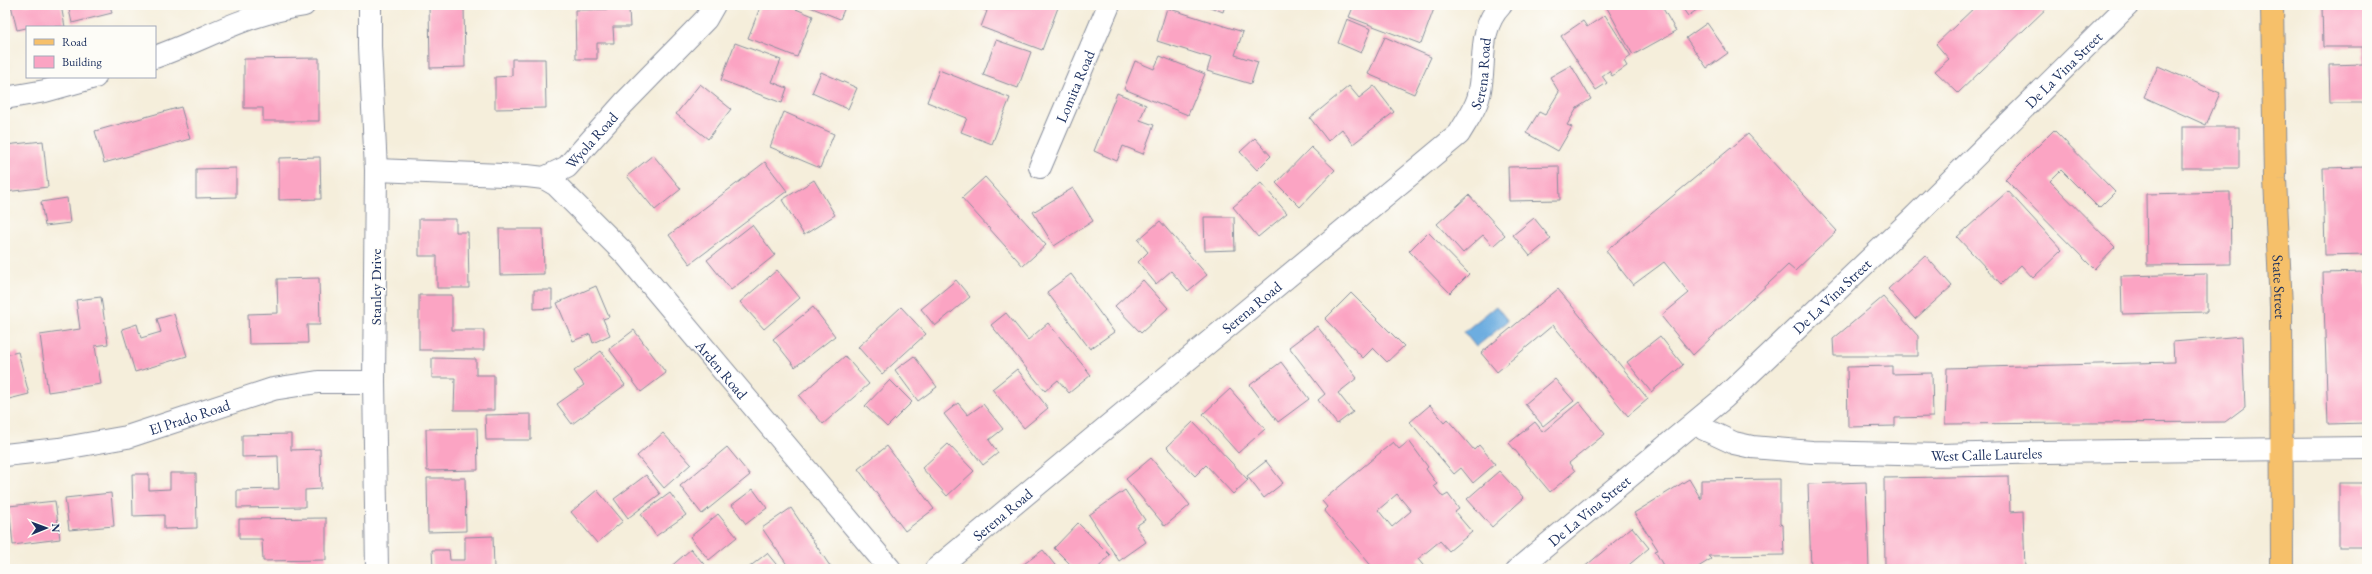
<svg xmlns="http://www.w3.org/2000/svg" width="2372" height="574" font-family="'EB Garamond',serif">
  <style>
    .water { fill: #6dade0; stroke: #446e9f }
    .building { fill: #fba4c3; fill-rule: evenodd }
    .lines { fill: none; stroke-linecap: round; stroke-linejoin: round }
    .minor-casing { stroke: #888e9c; stroke-width: 24 }
    .major-casing { stroke: #888e9c; stroke-width: 24 }
    .minor { stroke: #fff; stroke-width: 22 }
    .major { stroke: #f6c06b; stroke-width: 22 }
    .labels { text-anchor: middle; dominant-baseline: central; stroke-width: 3; stroke-linejoin: round; paint-order: stroke }
    .street-label { font-size: 15px; fill: #1b2f5e; stroke: #fdfcf7 }
  </style>
  <rect width="100%" height="100%" fill="#fdfcf7"/>
  <filter id="ink" filterUnits="userSpaceOnUse"><feTurbulence type="fractalNoise" baseFrequency=".025" numOctaves="2"/><feDisplacementMap in="SourceGraphic" scale="8" xChannelSelector="R" yChannelSelector="G"/><feConvolveMatrix kernelMatrix="1 2 1 2 8 2 1 2 1" color-interpolation-filters="sRGB"/></filter>
  <filter id="wash" filterUnits="userSpaceOnUse"><feTurbulence type="fractalNoise" baseFrequency=".012" numOctaves="4" result="noise"/><feDisplacementMap in="SourceGraphic" scale="16" xChannelSelector="R" yChannelSelector="G"/><feGaussianBlur stdDeviation="0.9" result="paint"/><feColorMatrix in="noise" values="0 0 0 0 0 0 0 0 0 0 0 0 0 0 0 0 0 1.4 0 .05"/><feComposite in="paint" operator="in"/></filter>
  <g filter="url(#wash)">
    <rect width="100%" height="100%" fill="#f5eedb"/>
    <path class="water" d="M1496 306 1508 321 1476 347 1464 332Z"/>
    <g id="blocks">
      <g class="building">
        <path d="M11 5H61L65 27 35 26 17 30Z"/>
        <path d="M68 5H110L112 13 72 23Z"/>
        <path d="M429 5H464L465 67 430 68Z"/>
        <path d="M761 5H786L813 16 797 57 748 38Z"/>
        <path d="M805 5H846L840 19Z"/>
        <path d="M972 5H1059L1042 50 981 27 987 11Z"/>
        <path d="M1205 5H1225L1223 12Z"/>
        <path d="M1354 5 1398 7 1399 5 1435 6 1421 44 1349 17Z"/>
        <path d="M1612 5H1661L1676 31 1633 55 1607 8Z"/>
        <path d="M1680 5H1704L1688 16Z"/>
        <path d="M1977 5H2050L1958 93 1935 71 1949 59 1936 44Z"/>
        <path d="M2322 5H2367V103H2330L2329 65 2363 64V47H2323Z"/>
        <path d="M1167 8 1243 32 1235 55 1258 62 1251 84 1207 71 1211 58 1157 41Z"/>
        <path d="M629 9 630 27H613L614 43H597V59H576L575 10Z"/>
        <path d="M1605 15 1631 56 1624 61 1627 66 1612 76 1609 71 1602 76 1607 83 1596 90 1561 36 1583 21 1587 27Z"/>
        <path d="M1347 19 1371 29 1361 53 1338 43Z"/>
        <path d="M1707 23 1728 53 1707 68 1686 38Z"/>
        <path d="M1385 37 1431 57 1414 94 1368 74Z"/>
        <path d="M996 40 1031 52 1018 88 983 75Z"/>
        <path d="M735 43 781 60 772 82 787 88 782 103 721 80Z"/>
        <path d="M1160 56 1205 74 1188 115 1124 89 1135 61 1154 69Z"/>
        <path d="M319 58V121H263V108H244V59Z"/>
        <path d="M512 59H545L546 108 495 109V77L512 76Z"/>
        <path d="M1571 65 1591 99 1577 108 1567 125 1572 127 1558 151 1526 133 1539 112 1545 115 1559 92 1550 77Z"/>
        <path d="M2158 66 2220 93 2206 125 2144 97Z"/>
        <path d="M939 70 1010 98 992 144 961 132 967 118 927 102Z"/>
        <path d="M821 72 857 88 848 109 812 93Z"/>
        <path d="M700 84 731 109 708 139 676 114Z"/>
        <path d="M1349 86 1359 98 1374 86 1394 112 1353 144 1342 129 1328 141 1310 118Z"/>
        <path d="M1117 93 1146 105 1140 120 1154 125 1143 154 1123 146 1117 161 1094 151Z"/>
        <path d="M181 107 190 139 104 163 95 131Z"/>
        <path d="M784 112 834 134 820 168 770 147Z"/>
        <rect x="2182" y="127" width="57" height="41"/>
        <path d="M2054 130 2115 192 2099 208 2061 170 2050 181 2115 247 2094 269 2005 179Z"/>
        <path d="M1748 134 1837 231 1795 271 1788 265 1693 355 1661 316 1689 293 1664 262 1633 285 1606 251Z"/>
        <path d="M1255 138 1271 156 1257 170 1240 152Z"/>
        <path d="M43 141 48 187 5 192V145Z"/>
        <path d="M1311 147 1335 170 1300 207 1276 183Z"/>
        <path d="M653 155 681 189 655 210 627 176Z"/>
        <path d="M320 157 321 199 279 200V158Z"/>
        <path d="M765 162 787 191 690 264 669 235Z"/>
        <path d="M1559 166 1560 200 1509 201 1508 167Z"/>
        <path d="M2367 167V254L2325 255 2323 168Z"/>
        <path d="M236 168V197L196 198V169Z"/>
        <path d="M985 177 1046 245 1023 266 962 198Z"/>
        <path d="M814 180 835 215 804 235 782 200Z"/>
        <path d="M1261 183 1287 213 1258 237 1233 207Z"/>
        <path d="M1073 188 1093 221 1054 246 1033 212Z"/>
        <path d="M2008 191 2062 250 2033 278 2021 265 2001 284 1957 237Z"/>
        <path d="M2230 192 2231 264 2147 265 2146 194Z"/>
        <path d="M1469 195 1505 235 1493 246 1483 235 1463 253 1437 224Z"/>
        <path d="M67 198 70 223 45 226 41 202Z"/>
        <path d="M1204 217H1234L1235 250 1205 251Z"/>
        <path d="M1534 218 1551 239 1530 256 1513 235Z"/>
        <path d="M419 219H456V232H468L469 288H437V256H419Z"/>
        <path d="M1160 221 1207 275 1188 291 1171 271 1156 284 1138 262 1148 252 1138 240Z"/>
        <path d="M752 225 775 255 731 290 707 260Z"/>
        <path d="M499 229H543L544 274 500 275Z"/>
        <path d="M1428 232 1469 274 1450 293 1409 251Z"/>
        <path d="M1925 255 1952 286 1915 319 1888 289Z"/>
        <path d="M777 270 800 298 764 329 740 302Z"/>
        <path d="M2367 272V423L2328 424 2323 273Z"/>
        <path d="M1071 274 1114 332 1090 349 1047 292Z"/>
        <path d="M2207 274V312L2122 314 2121 276Z"/>
        <path d="M319 278 320 325H307L308 343 249 344 248 314 278 313 277 279Z"/>
        <path d="M956 280 970 297 935 326 921 309Z"/>
        <path d="M1143 280 1168 308 1141 333 1115 306Z"/>
        <path d="M596 286 609 317 603 319 610 335 593 343 590 334 573 341 557 303Z"/>
        <path d="M1558 289 1648 399 1628 416 1553 325 1497 372 1481 353Z"/>
        <path d="M534 290H552V308L534 309Z"/>
        <path d="M1351 293 1404 346 1387 362 1373 348 1363 358 1325 319Z"/>
        <path d="M419 295H452V330H484V350H419Z"/>
        <path d="M101 297 108 344 95 346 101 384 48 392 40 335 80 329 76 300Z"/>
        <path d="M1883 297 1918 336V356H1834L1833 339Z"/>
        <path d="M813 307 835 336 795 367 773 339Z"/>
        <path d="M901 307 926 334 882 374 858 347Z"/>
        <path d="M1006 313 1028 340 1048 323 1091 375 1069 393 1058 380 1045 391 991 325Z"/>
        <path d="M174 314 187 356 135 372 122 329 137 324 141 338 161 332 157 319Z"/>
        <path d="M1317 326 1357 378 1338 393 1353 412 1337 424 1318 400 1325 394 1289 347Z"/>
        <path d="M634 330 666 373 641 392 609 349Z"/>
        <path d="M1660 336 1683 365 1651 392 1627 362Z"/>
        <path d="M2242 336 2245 407 2225 422 1945 424 1947 368 2174 362 2173 342Z"/>
        <path d="M601 351 625 385 572 424 557 404 584 385 574 371Z"/>
        <path d="M18 352 29 394 5 400V355Z"/>
        <path d="M845 356 869 384 823 424 799 396Z"/>
        <path d="M914 356 937 387 918 401 895 370Z"/>
        <path d="M432 358 476 359V375H494V410H454L455 378H432Z"/>
        <path d="M1281 362 1309 399 1278 422 1250 385Z"/>
        <path d="M1892 366V374L1932 373 1933 417 1895 418V426L1848 427 1847 367Z"/>
        <path d="M1017 369 1048 408 1024 428 992 389Z"/>
        <path d="M1555 379 1574 401 1543 426 1525 404Z"/>
        <path d="M890 380 912 402 887 427 865 406Z"/>
        <path d="M1230 389 1265 429 1238 453 1203 414Z"/>
        <path d="M1579 402 1605 434 1569 463 1575 471 1550 492 1509 443 1535 422 1543 432Z"/>
        <path d="M958 403 968 415 983 404 1003 429 989 440 998 453 983 465 944 414Z"/>
        <path d="M1430 405 1444 422 1447 419 1474 450 1479 445 1495 464 1473 483 1461 468 1454 474 1410 422Z"/>
        <path d="M531 414V440H486L485 415Z"/>
        <path d="M1193 422 1248 480 1233 494 1206 465 1195 476 1167 447Z"/>
        <path d="M477 428 478 470 427 471 426 429Z"/>
        <path d="M663 433 691 464 664 488 637 456Z"/>
        <path d="M291 434V450L320 449 321 489 305 490V507L237 508V490L279 489 278 456 242 457V435Z"/>
        <path d="M1409 441 1428 467 1426 469 1437 484 1434 486 1443 497 1448 494 1459 509 1455 512 1472 532 1449 551 1440 541 1418 559 1426 569H1374L1324 510 1327 507 1322 501 1393 442 1399 449ZM1397 494 1411 511 1392 527 1378 510Z"/>
        <path d="M948 444 974 471 947 496 922 468Z"/>
        <path d="M887 446 934 509 905 531 858 469Z"/>
        <path d="M727 447 750 475 702 514 680 486Z"/>
        <path d="M1151 458 1190 505 1165 526 1126 479Z"/>
        <path d="M1266 461 1283 483 1264 498 1247 476Z"/>
        <path d="M1499 471 1524 498 1492 527 1467 499Z"/>
        <path d="M170 473H196L197 528 164 529V515L133 516 132 474H149V490L170 489Z"/>
        <path d="M646 475 660 494 628 518 614 499Z"/>
        <path d="M2009 476 2010 512 2023 511 2025 569H1885L1884 478Z"/>
        <path d="M427 478H465L466 531 428 532Z"/>
        <path d="M1689 479 1701 499V480L1780 479V524L1783 525 1784 555 1708 556 1711 559 1695 569H1665L1655 551 1658 550 1634 513Z"/>
        <path d="M1866 482 1869 569H1811L1808 484Z"/>
        <rect x="2339" y="483" width="28" height="64"/>
        <path d="M753 489 767 508 746 524 732 505Z"/>
        <path d="M597 490 623 521 597 543 571 512Z"/>
        <path d="M1125 490 1145 520 1136 526 1146 542 1119 561 1089 515Z"/>
        <path d="M111 493 114 526 69 530 65 498Z"/>
        <path d="M670 493 686 515 656 536 641 514Z"/>
        <path d="M55 501 60 539 13 545 9 506Z"/>
        <path d="M791 508 832 569H790L762 528Z"/>
        <path d="M718 514 737 537 709 560 690 537Z"/>
        <path d="M326 518V560L263 561 262 539H239V519Z"/>
        <path d="M1078 523 1110 555 1097 569H1075L1054 548Z"/>
        <path d="M1632 527 1649 548 1624 569H1582Z"/>
        <path d="M493 536 494 569H433L432 550H449L450 560H465V537Z"/>
        <path d="M691 549 708 569H668Z"/>
        <path d="M1043 550 1058 569H1017Z"/>
        <path d="M767 553 780 569H747Z"/>
      </g>
    </g>
  </g>
  <g filter="url(#ink)">
    <use href="#blocks" fill-opacity="0" stroke="#888e9c" stroke-width="1"/>
    <g class="lines">
      <g class="minor-casing">
        <g id="minor">
          <path d="M370 5V46L376 170 374 382 377 569"/>
          <path d="M155 57C208 38 247 13 304 5"/>
          <path d="M5 98 45 91 95 77"/>
          <path id="s1" d="M1040 167 1109 5"/>
          <path id="s2" d="M376 170 527 176 544 178 567 167 624 103 706 19 714 5"/>
          <path id="s3" d="M544 178 556 185 626 255 890 569"/>
          <path id="s4" d="M1696 422 1704 429 1734 443 1752 447 1812 452 1941 455 2045 452 2367 448"/>
          <path id="s5" d="M5 455 59 449 127 437 273 389 318 382H374"/>
          <path id="s6" d="M936 569 1459 134C1466 122 1474 111 1478 99 1488 67 1475 32 1501 5"/>
          <path id="s7" d="M1518 569 1724 398 1913 218 2128 5"/>
        </g>
      </g>
      <g class="major-casing">
        <g id="major">
          <path id="s8" d="M2272 5 2275 179 2281 307 2282 569"/>
        </g>
      </g>
      <use href="#minor" class="minor"/>
      <use href="#major" class="major"/>
    </g>
  </g>
  <g class="labels">
    <g class="street-label">
      <text stroke="none"><textPath href="#s7" startOffset="740">De La Vina Street</textPath></text>
      <text stroke="none"><textPath href="#s6" startOffset="746">Serena Road</textPath></text>
      <text stroke="none"><textPath href="#s1" startOffset="88">Lomita Road</textPath></text>
      <text stroke="none"><textPath href="#s2" startOffset="230">Wyola Road</textPath></text>
      <text transform="translate(375 287) rotate(-90)">Stanley Drive</text>
      <text stroke="none"><textPath href="#s8" startOffset="282">State Street</textPath></text>
      <text stroke="none"><textPath href="#s7" startOffset="416">De La Vina Street</textPath></text>
      <text stroke="none"><textPath href="#s6" startOffset="410">Serena Road</textPath></text>
      <text stroke="none"><textPath href="#s3" startOffset="262">Arden Road</textPath></text>
      <text stroke="none"><textPath href="#s5" startOffset="189">El Prado Road</textPath></text>
      <text stroke="none"><textPath href="#s4" startOffset="297">West Calle Laureles</textPath></text>
      <text stroke="none"><textPath href="#s7" startOffset="92">De La Vina Street</textPath></text>
      <text stroke="none"><textPath href="#s6" startOffset="86">Serena Road</textPath></text>
    </g>
  </g>
  <rect width="2372" height="574" fill="none" stroke="#fdfcf7" stroke-width="20"/>
  <rect x="26" y="26" width="130" height="52" fill="#fdfcf7" stroke="#a3aaba"/>
  <rect x="34" y="39" width="20" height="6" fill="#f6c06b" stroke="#a3aaba"/>
  <text x="62" y="46" font-size="12" fill="#1b2f5e">Road</text>
  <rect x="34" y="56" width="20" height="12" fill="#fba4c3" stroke="#a3aaba"/>
  <text x="62" y="66" font-size="12" fill="#1b2f5e">Building</text>
  <g transform="translate(46 528) rotate(89)" stroke="#fdfcf7" stroke-width="3" paint-order="stroke">
  <path d="M0-3L7 15L0 10L-7 15Z" fill="#1b2f5e"/>
  <text y="-6" font-size="11" font-weight="bold" text-anchor="middle" fill="#1b2f5e">N</text>
  </g>
</svg>
